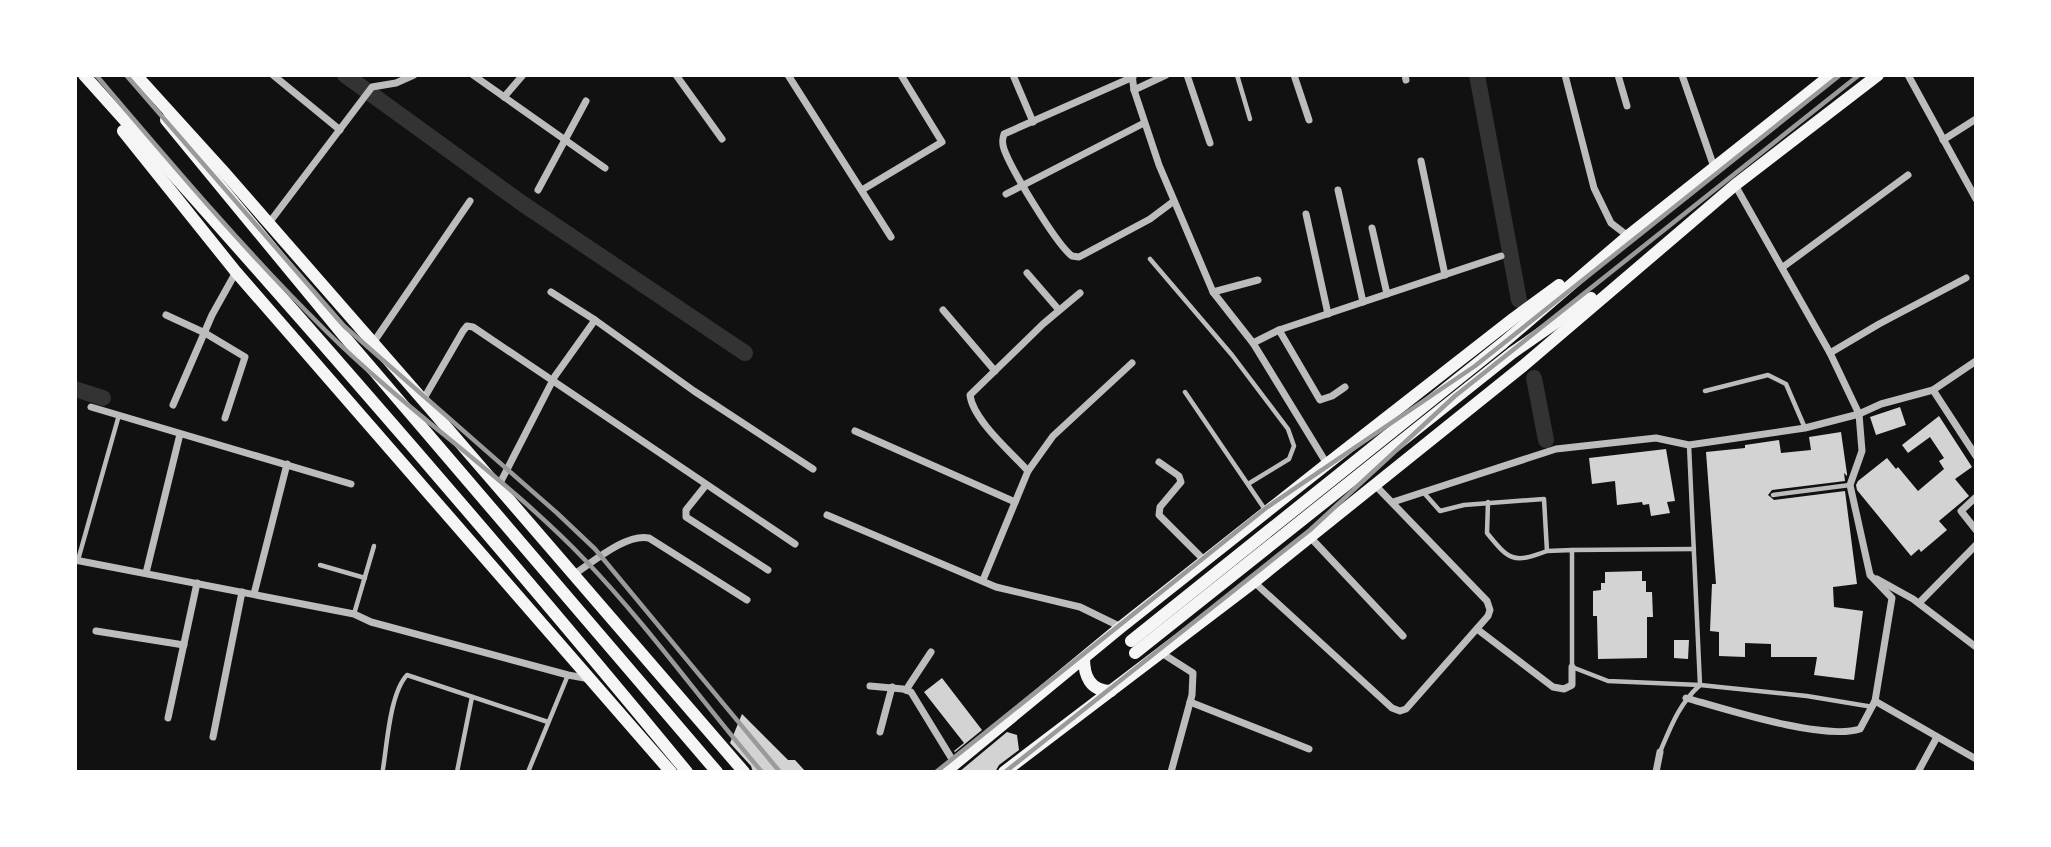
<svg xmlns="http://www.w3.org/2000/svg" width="2051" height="847" font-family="'Work Sans',sans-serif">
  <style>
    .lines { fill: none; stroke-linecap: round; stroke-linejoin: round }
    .canal { stroke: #333; stroke-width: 16 }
    .building { fill: #d3d3d3 }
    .service { stroke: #bcbcbc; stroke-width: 4.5 }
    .minor { stroke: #bcbcbc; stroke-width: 7 }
    .primary { stroke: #f5f5f5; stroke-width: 12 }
    .rail { stroke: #9a9a9a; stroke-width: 4.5 }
  </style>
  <rect width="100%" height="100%" fill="#111"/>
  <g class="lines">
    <g class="canal">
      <path d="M345 75 523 204 745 353"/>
      <path d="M1477 75 1519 300"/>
      <path d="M1534 378 1546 440"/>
      <path d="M75 389 103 398"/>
    </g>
  </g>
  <g class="building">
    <path d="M1900 407 1906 425 1876 435 1870 417Z"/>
    <path d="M1939 416 1972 467 1955 479 1969 496 1939 521 1947 530 1921 552 1919 549 1911 556 1857 490 1856 485 1858 481 1887 458 1896 469 1898 467 1918 491 1944 469 1939 461 1944 458 1930 437 1908 453 1902 445Z"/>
    <path d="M1841 432 1847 474V476L1844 473 1845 481 1772 490 1768 495 1774 500 1845 491 1857 584 1833 587 1834 607 1863 611 1854 680 1814 675 1817 657H1771V644L1745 643V657L1719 656V632L1710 631 1712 584H1716L1706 452 1745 448V445L1779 440 1781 453 1811 450 1809 437Z"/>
    <path d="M1666 449 1675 501 1667 502 1670 513 1651 516 1649 504 1643 505 1642 502 1617 505 1615 481 1592 484 1589 458Z"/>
    <path d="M1642 571V581H1646V592H1652L1653 617H1647V658L1598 659 1597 616H1593V591L1601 590V583H1605V572Z"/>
    <path d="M1674 640H1689L1688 659 1674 658Z"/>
    <path d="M942 678 982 730 955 752 954 751 964 743 924 692Z"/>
    <path d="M742 714 788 760H795L806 772H753L751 766 730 743Z"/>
    <path d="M1007 732 1017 735 1019 750 999 765 995 772H959Z"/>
  </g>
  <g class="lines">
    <g class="service">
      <path d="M1237 75 1250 119"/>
      <path d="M1150 259 1232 355 1288 429 1294 446 1289 459 1248 484"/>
      <path d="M1705 391 1768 375 1786 384 1805 428"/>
      <path d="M1185 392 1266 511"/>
      <path d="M1424 493 1440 511 1464 505 1544 499 1547 551 1572 550V667L1608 681 1700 685 1807 696 1873 707"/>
      <path d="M1773 495 1850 485"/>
      <path d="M1488 502 1487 533C1509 560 1513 564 1547 551"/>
      <path d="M1572 550 1694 549"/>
      <path d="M78 560 119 415"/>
      <path d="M320 565 365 578"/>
      <path d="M354 614 374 546"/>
      <path d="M1660 752C1671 726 1679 704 1700 685L1689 445"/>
      <path d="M383 769C387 744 390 693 407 675L548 722"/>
      <path d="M457 772 472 697"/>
      <path d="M528 772 568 675"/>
    </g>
    <g class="minor">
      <path d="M273 75 340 130"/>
      <path d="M473 75 605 168"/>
      <path d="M676 75 722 139"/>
      <path d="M788 75 891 237"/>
      <path d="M1013 75 1033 122"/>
      <path d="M1132 75 1134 90 1159 165 1213 292 1253 343 1327 464"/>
      <path d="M1187 75 1210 143"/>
      <path d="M1294 75 1309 120"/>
      <path d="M1405 75 1406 80"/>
      <path d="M1565 75 1594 188 1611 223 1628 236"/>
      <path d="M1618 75 1627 106"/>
      <path d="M1682 75 1714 167"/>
      <path d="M1908 75 1976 199"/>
      <path d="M1133 77 1004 134C1002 140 1002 143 1004 149 1011 169 1056 244 1072 256L1079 257 1150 219 1174 201"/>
      <path d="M1134 90 1166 75"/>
      <path d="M504 97 523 75"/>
      <path d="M1943 140 1976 119"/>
      <path d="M1421 161 1445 275"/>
      <path d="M538 190 586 101"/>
      <path d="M862 190 942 142 901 75"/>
      <path d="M1338 190 1363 302"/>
      <path d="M1006 194 1144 123"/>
      <path d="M1306 214 1328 314"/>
      <path d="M269 223 372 87 396 83 414 75"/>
      <path d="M1372 228 1387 294"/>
      <path d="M1783 267 1908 175"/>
      <path d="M1027 273 1059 310"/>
      <path d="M551 292 595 320 694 391 813 469"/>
      <path d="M1213 292 1258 280"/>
      <path d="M943 310 995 371"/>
      <path d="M166 315 205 333 245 357 225 418"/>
      <path d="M1279 330 1320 400 1332 396 1345 387"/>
      <path d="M373 343 470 201"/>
      <path d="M1253 343 1279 330 1501 256"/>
      <path d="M1830 353 1879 324 1966 278"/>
      <path d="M1933 390 1976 456"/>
      <path d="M423 400 463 331 467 326 473 327 795 544"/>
      <path d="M173 405 212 315 236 272"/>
      <path d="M91 407 351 484"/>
      <path d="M855 431 1015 502"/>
      <path d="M1159 462 1179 476 1181 482 1160 507 1159 515 1205 561"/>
      <path d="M1028 471C1011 452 973 420 970 395L1043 324 1080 293"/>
      <path d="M706 485 686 510V517L768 570"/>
      <path d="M498 487 555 376 595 320"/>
      <path d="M1976 497 1961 511 1976 530"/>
      <path d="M1393 502 1556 449 1656 438 1689 445 1805 428 1859 414 1881 404 1933 390 1976 361"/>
      <path d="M827 515 996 587 1080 607 1121 627"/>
      <path d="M1310 537 1403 636"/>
      <path d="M75 560 354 614 371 622 568 675 590 679"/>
      <path d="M146 573 180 434"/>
      <path d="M573 575C592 563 626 533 649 538L747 600"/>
      <path d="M1877 579 1913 599 1976 647"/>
      <path d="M983 580 1028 471 1053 436 1132 363"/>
      <path d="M1254 582 1392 708 1400 711 1406 709 1488 616 1490 610 1487 601 1375 485"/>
      <path d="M254 594 287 464"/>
      <path d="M1919 603 1976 545"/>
      <path d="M1477 629 1553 687 1564 689 1572 685V667"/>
      <path d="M96 631 184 645"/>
      <path d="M1160 652 1193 673 1192 695 1171 772"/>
      <path d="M870 686 903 689 911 692 955 764"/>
      <path d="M906 690 931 652"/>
      <path d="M1686 698C1725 709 1824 741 1860 729L1875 701 1892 598 1870 575 1850 485 1862 451 1859 414 1830 353 1735 185"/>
      <path d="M1875 701 1976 759"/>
      <path d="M1190 702 1309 749"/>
      <path d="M168 718 197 583"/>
      <path d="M880 732 892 687"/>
      <path d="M213 737 242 592"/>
      <path d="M1656 772 1660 752"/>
      <path d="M1918 772 1937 737"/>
    </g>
    <g class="primary">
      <path d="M84 75C289 303 492 535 687 772"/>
      <path d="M136 75 224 172 423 400 744 772"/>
      <path d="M166 120 344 336 717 772"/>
      <path d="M123 131 236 272 671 772"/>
      <path d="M1131 641 1503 343 1628 236 1831 75"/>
      <path d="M1135 653 1512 353 1591 298"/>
      <path d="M1084 658C1084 676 1090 691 1111 691"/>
      <path d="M945 772 1121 627 1327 464 1514 318 1559 285"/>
      <path d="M1004 772 1254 582 1523 366 1735 185 1878 75"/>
    </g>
    <g class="rail">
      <path d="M96 75C170 162 244 250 325 330 407 412 506 477 586 561 649 627 702 702 762 772"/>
      <path d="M126 75 344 326 557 513 595 549 780 772"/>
      <path d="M936 772 1266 508 1475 366 1840 75"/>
      <path d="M1005 772 1310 530 1455 396 1859 75"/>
    </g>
  </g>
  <rect width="2051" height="847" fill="none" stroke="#ffffff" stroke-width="154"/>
</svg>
